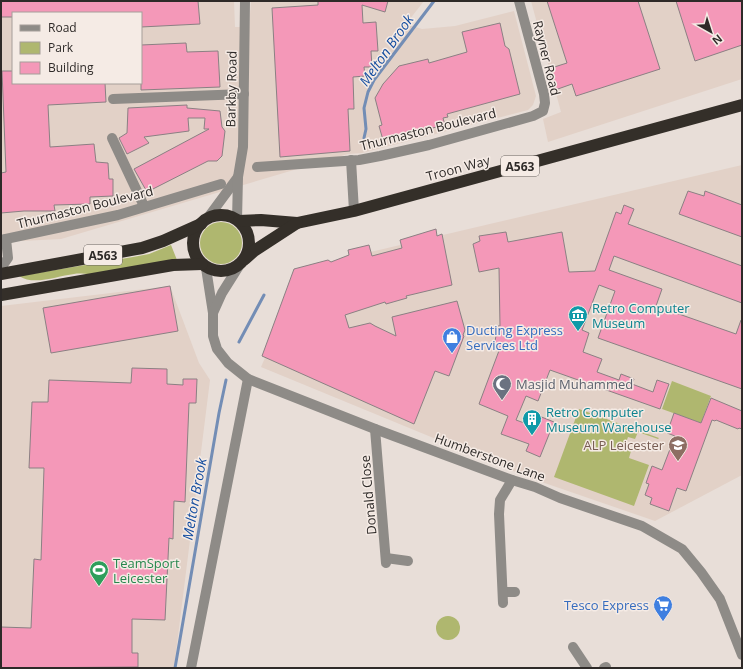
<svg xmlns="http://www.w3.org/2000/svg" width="743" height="669" font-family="'Open Sans',sans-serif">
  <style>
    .built { fill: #e2d1c7; fill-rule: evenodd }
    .green { fill: #afb76f }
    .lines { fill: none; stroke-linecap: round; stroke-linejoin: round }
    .stream { stroke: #738db5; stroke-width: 3 }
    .building { fill: #f498b8; stroke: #8b8083 }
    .minor { stroke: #8e8b87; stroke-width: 10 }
    .highway { stroke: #342f29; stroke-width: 12 }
    .labels { text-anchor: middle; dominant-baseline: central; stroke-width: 3; stroke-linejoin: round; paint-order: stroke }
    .shield { fill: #f5ebe5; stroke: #6a6461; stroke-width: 1 }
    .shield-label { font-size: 12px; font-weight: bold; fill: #2e2a28 }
    .street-label { font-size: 13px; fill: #2e2a28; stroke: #f5ebe5 }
    .culture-label { font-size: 13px; fill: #0d838f; stroke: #f5ebe5; text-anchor: start }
    .shop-label { font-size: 13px; fill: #366cbe; stroke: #f5ebe5; text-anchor: start }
    .worship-label { font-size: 13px; fill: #5b616d; stroke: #f5ebe5; text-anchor: start }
    .education-label { font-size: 13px; fill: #785e54; stroke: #f5ebe5; text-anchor: end }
    .leisure-label { font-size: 13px; fill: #27864d; stroke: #f5ebe5; text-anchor: start }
    .water-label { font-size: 14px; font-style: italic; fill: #134c9f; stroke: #f5ebe5 }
  </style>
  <rect width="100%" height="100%" fill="#e8ded8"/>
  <g class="built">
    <path d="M1 1H234L235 27H249L251 1H424L406 24 422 29 455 26 514 11 536 96 533 105 528 110 362 153 348 154 61 239 1 242ZM13 13H141V83H13Z"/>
    <path d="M531 1H742V79L548 142 543 119 561 112Z"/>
    <path d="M742 165V475L655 521 533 479 261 367 300 278 315 265Z"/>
    <path d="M170 286 199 363 210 380 174 668H1V306Z"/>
  </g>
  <g class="green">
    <circle cx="221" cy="243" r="21"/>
    <path d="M171 245 177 260 90 274C85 274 79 273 74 274 57 276 34 286 19 276L133 257 149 254Z"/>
    <path d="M672 381 711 396 701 423 662 409Z"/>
    <path d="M579 409 659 438 658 439 638 432 635 439 628 437 624 448 631 451 629 458 649 465 634 506 554 477Z"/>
    <circle cx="448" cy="628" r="12"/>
  </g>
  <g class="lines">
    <g class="stream">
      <path d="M364 138 366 129 364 108 368 92 374 80 434 1"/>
      <path d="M239 342 264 295"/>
      <path d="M175 668 219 413 226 380"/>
    </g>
  </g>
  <g class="building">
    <path d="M1 1H198L200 24 141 27V13H13V17H1Z"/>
    <path d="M318 1H388L385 12 362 5 363 23 376 22 378 51H371L372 67H364L365 76 353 77 354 109H348L350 151 280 157 272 8 318 5Z"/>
    <path d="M547 1H638L660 69 576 96 572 84 555 90 548 69 567 63Z"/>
    <path d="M676 1H742V45L695 61Z"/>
    <path d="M500 23 505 46 509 49 520 94 447 114 448 117 443 118 445 125 383 140 379 126 382 125 375 98 383 84 399 66 428 59 429 63 467 52 462 32Z"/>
    <path d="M186 43 187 52 218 51 220 87 141 90V45Z"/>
    <path d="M2 71H13V83H105L106 102 48 105 50 147 94 144 96 162 108 163 109 179H113V196L90 197V204L54 205 55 211H24L1 213V173L6 172Z"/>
    <path d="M187 105V108L220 111 222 127 225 131 222 156 217 161H208L147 192 134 169 209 129H204L205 118H188L189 131 144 137 149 143 127 154 119 138 127 133 128 108Z"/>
    <path d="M688 191 704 196 705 191 742 205V237L679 214Z"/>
    <path d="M624 205 634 209 628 224 742 266V303L614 256 609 270 662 289 656 306 736 334 741 320H742V389L598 338 615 291 599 285 582 330 589 333 583 352 602 359 597 372 619 380 621 374 634 379 632 384 653 392 657 380 669 384 660 409 550 370 538 401 526 396 516 420 535 427 539 416 554 422 540 457 526 451 529 444 501 434 508 416 479 404 500 348 494 346 498 326H500L499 268 479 272 473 244 480 241 479 236 506 232 508 242 562 232 569 272 595 271 616 212 621 214Z"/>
    <path d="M436 229 437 236 442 234 452 285 406 296 407 298 386 304 385 302 345 315 349 328 370 323 375 326 396 336 392 317 457 301 465 330 463 335 464 336 449 376 435 371 414 424 262 356 294 269 328 260 331 262 349 255 348 250 369 245 372 256 402 248 400 240Z"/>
    <path d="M170 286 178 331 51 353 43 308Z"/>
    <path d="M132 368 167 369V384L183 385V379H197L196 403H189L185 502 174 501 173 539 169 538 165 620 132 619V653H138V667L1 668V627L31 628 34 559 41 560 44 468H29L32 402H48L49 380 131 383Z"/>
    <path d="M711 398 742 411V429L739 428 738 429 716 420 715 421 712 420 686 491 677 488 669 511 650 504 652 498 645 495 649 484 646 483 652 466 662 470 675 436 667 433 674 413 701 423Z"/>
  </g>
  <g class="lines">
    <g class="minor">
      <path d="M113 99 244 94"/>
      <path d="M112 138 144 206"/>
      <path d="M351 160 354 211"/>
      <path d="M257 167 359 160 380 156 429 145 533 116 543 111 545 103 544 94 519 1"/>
      <path d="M207 219 238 177"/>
      <path d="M237 220 238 177 243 147 245 1"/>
      <path d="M1 240 118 215 221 184"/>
      <path d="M1 268 8 258 6 239"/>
      <path d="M206 268 213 313V336L217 349 228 363 248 379 375 429 512 480 535 487 560 498 642 526 682 549 701 572 720 599 742 655"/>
      <path d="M213 313 222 293 239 266"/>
      <path d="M375 429 386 563"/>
      <path d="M386 558 408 561"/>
      <path d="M503 592H515"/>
      <path d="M503 603 499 514 500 500 512 480"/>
      <path d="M573 647 587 668"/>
      <path d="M191 668 248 379"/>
      <path d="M604 668 606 667"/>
    </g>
    <g class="highway">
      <circle cx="221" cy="243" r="28"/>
      <path d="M239 221 261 220 297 223 354 211 742 105"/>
      <path d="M245 259 254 251 297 223"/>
      <path d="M1 274 142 248 163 241 201 224"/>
      <path d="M1 295 173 265 202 264"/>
    </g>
  </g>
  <defs>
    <g id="museum-pin" transform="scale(1)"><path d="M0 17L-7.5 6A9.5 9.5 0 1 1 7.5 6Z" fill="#0f9aa8" stroke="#f5ebe5"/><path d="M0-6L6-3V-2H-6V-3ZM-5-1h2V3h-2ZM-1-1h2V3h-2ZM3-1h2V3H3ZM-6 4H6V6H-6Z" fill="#fff"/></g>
    <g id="shop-pin" transform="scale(1)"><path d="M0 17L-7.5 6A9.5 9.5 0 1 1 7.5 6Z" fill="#3f7fe0" stroke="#f5ebe5"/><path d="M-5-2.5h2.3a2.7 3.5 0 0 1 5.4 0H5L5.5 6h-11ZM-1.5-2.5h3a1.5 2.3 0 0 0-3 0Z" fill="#fff"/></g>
    <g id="mosque-pin" transform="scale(1)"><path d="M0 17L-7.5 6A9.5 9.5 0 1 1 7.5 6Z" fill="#6b7280" stroke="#f5ebe5"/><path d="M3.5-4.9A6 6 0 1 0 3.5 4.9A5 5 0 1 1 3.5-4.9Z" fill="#fff"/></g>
    <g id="building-pin" transform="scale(1)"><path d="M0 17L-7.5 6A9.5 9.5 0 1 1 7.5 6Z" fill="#0f9aa8" stroke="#f5ebe5"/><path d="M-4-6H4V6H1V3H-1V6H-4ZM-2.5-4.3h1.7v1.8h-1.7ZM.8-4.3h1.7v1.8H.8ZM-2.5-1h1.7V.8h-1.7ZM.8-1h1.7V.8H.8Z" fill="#fff"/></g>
    <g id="school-pin" transform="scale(1)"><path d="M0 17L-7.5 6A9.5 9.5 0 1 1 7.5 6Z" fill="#8d6e63" stroke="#f5ebe5"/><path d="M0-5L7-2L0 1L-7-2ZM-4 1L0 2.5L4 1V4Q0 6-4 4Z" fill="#fff"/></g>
    <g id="stadium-pin" transform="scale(1)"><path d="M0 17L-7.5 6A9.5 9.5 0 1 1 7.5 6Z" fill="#2e9e5b" stroke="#f5ebe5"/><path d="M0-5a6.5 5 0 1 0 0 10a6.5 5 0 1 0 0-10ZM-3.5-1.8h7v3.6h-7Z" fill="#fff"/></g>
    <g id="supermarket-pin" transform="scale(1)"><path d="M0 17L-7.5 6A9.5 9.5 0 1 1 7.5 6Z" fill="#3f7fe0" stroke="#f5ebe5"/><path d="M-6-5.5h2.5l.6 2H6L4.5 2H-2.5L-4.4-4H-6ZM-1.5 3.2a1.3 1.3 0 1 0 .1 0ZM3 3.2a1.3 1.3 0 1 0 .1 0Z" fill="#fff"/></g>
  </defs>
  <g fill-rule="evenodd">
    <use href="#museum-pin" x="578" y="315"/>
    <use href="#shop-pin" x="452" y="337"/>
    <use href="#mosque-pin" x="502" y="384"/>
    <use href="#building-pin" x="532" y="419"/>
    <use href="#school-pin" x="678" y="445"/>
    <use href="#stadium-pin" x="99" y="570"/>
    <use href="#supermarket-pin" x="663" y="605"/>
  </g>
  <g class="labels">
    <g class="shield">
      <rect x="501" y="156" width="38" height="20" rx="3"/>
      <rect x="84" y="245" width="38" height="20" rx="3"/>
    </g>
    <g class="shield-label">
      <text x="520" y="166">A563</text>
      <text x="103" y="255">A563</text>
    </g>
    <g class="street-label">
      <text transform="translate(547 58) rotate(76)">Rayner Road</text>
      <text transform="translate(231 89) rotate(-89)">Barkby Road</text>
      <text transform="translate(428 129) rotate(-14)">Thurmaston Boulevard</text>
      <text transform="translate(458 168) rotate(-15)">Troon Way</text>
      <text transform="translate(85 207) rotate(-14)">Thurmaston Boulevard</text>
      <text transform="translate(490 457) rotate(20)">Humberstone Lane</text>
      <text transform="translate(368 495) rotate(-95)">Donald Close</text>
    </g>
    <g class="culture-label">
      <text x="592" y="308">Retro Computer<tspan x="592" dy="15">Museum</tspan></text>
      <text x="546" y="412">Retro Computer<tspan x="546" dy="15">Museum Warehouse</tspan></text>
    </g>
    <g class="shop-label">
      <text x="466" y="330">Ducting Express<tspan x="466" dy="15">Services Ltd</tspan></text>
      <text x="649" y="605" text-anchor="end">Tesco Express</text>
    </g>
    <g class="worship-label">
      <text x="516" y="384">Masjid Muhammed</text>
    </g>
    <g class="education-label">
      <text x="664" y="445">ALP Leicester</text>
    </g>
    <g class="leisure-label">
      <text x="113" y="563">TeamSport<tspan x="113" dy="15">Leicester</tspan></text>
    </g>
    <g class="water-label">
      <text transform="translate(386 50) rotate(-55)">Melton Brook</text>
      <text transform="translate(194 499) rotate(-80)">Melton Brook</text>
    </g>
  </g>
  <rect width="743" height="669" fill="none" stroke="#2e2a28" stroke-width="4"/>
  <rect x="12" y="12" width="130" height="72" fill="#f5ebe5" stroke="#a59e99"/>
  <rect x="20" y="25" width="20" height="6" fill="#8e8b87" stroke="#a59e99"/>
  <text x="48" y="32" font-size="12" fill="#2e2a28">Road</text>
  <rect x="20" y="42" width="20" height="12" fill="#afb76f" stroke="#a59e99"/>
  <text x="48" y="52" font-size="12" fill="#2e2a28">Park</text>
  <rect x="20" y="62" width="20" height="12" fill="#f498b8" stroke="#a59e99"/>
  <text x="48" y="72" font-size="12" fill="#2e2a28">Building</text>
  <g transform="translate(711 32) rotate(141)" stroke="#f5ebe5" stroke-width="3" paint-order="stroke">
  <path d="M0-3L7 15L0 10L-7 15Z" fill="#2e2a28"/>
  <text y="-6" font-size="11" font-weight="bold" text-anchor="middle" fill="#2e2a28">N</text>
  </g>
</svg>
